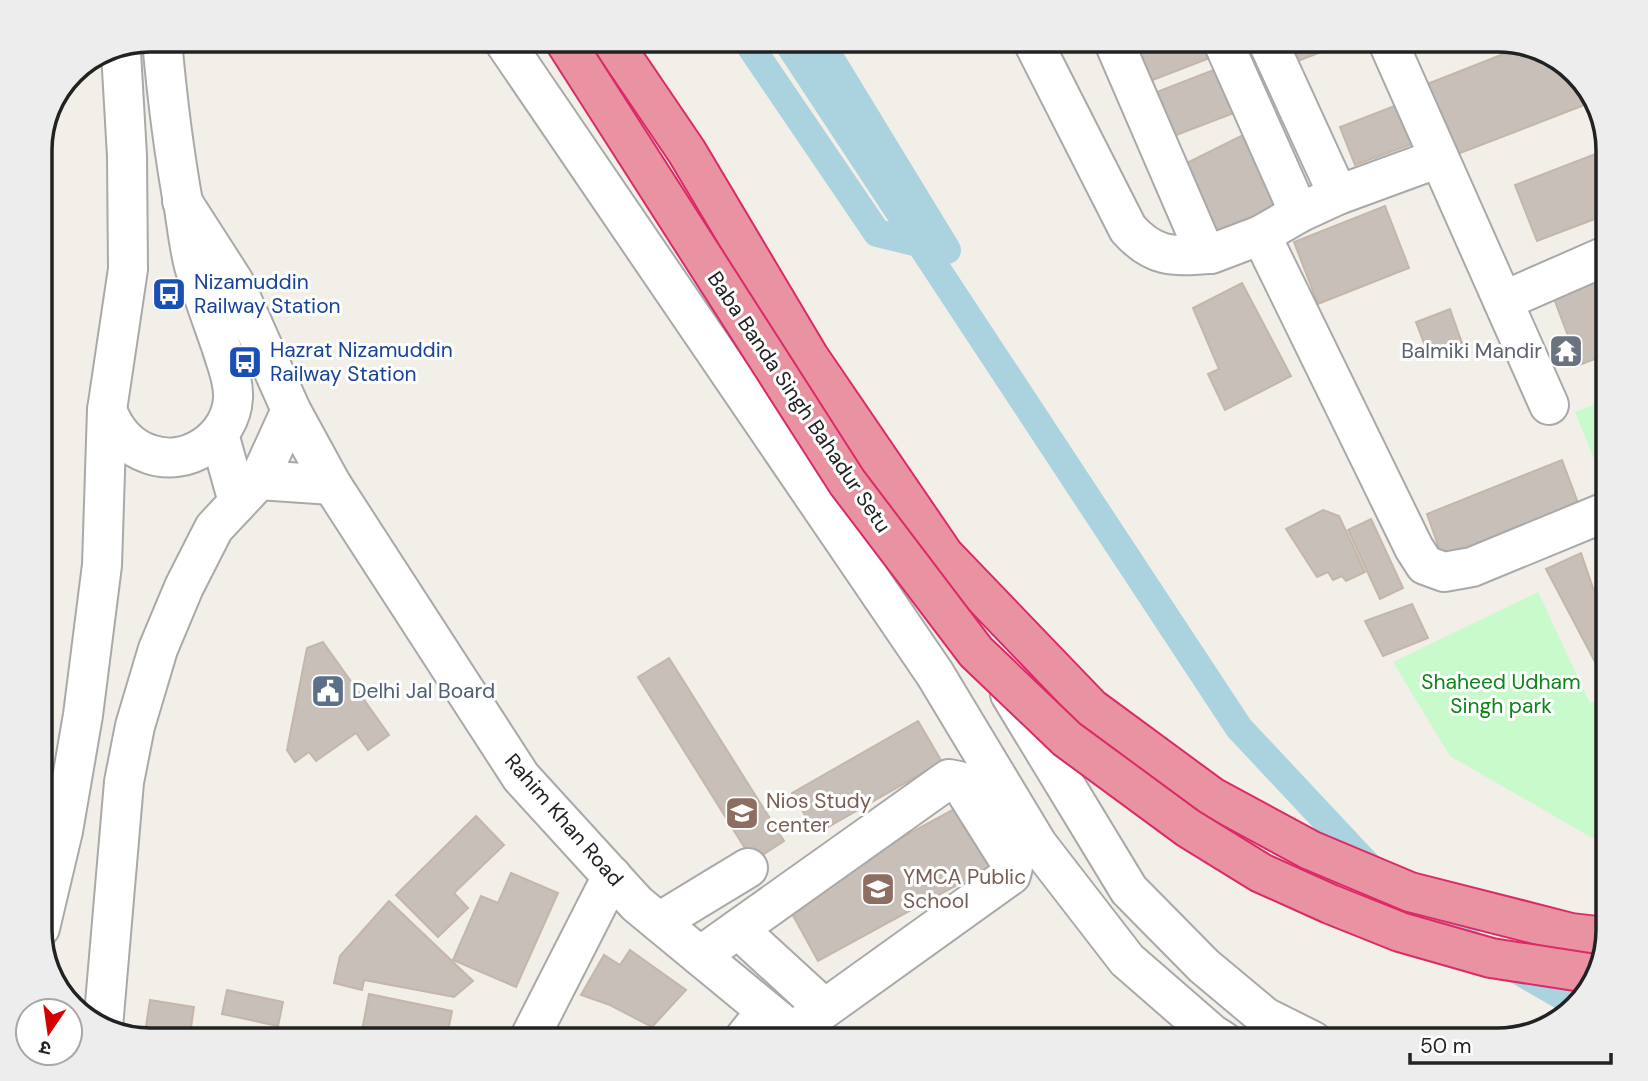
<svg xmlns="http://www.w3.org/2000/svg" width="1648" height="1081" font-family="'DM Sans','Noto Sans Devanagari',sans-serif">
  <style>
    .park { fill: #c8facc }
    .lines { fill: none; stroke-linecap: round; stroke-linejoin: round }
    .canal { stroke: #aad3df; stroke-width: 28 }
    .building { fill: #c7bfb8; stroke: #c4b6ab; stroke-width: 2 }
    .minor-casing { stroke: #a9a9a9; stroke-width: 42 }
    .highway-casing { stroke: #dc2a67; stroke-width: 42 }
    .minor { stroke: #fff; stroke-width: 38 }
    .highway { stroke: #e892a2; stroke-width: 38 }
    .highway-bridge-casing { stroke: #dc2a67; stroke-width: 42; stroke-linecap: butt }
    .highway-bridge { stroke: #e892a2; stroke-width: 38 }
    .labels { text-anchor: middle; dominant-baseline: central; stroke-width: 6; stroke-linejoin: round; paint-order: stroke }
    .transit-label { font-size: 21px; fill: #164399; stroke: #fff; text-anchor: start }
    .worship-label { font-size: 21px; fill: #5b616d; stroke: #fff; text-anchor: end }
    .street-label { font-size: 21px; fill: #222; stroke: #fff }
    .park-label { font-size: 21px; fill: #0c8416; stroke: #fff }
    .service-label { font-size: 21px; fill: #4e5e75; stroke: #fff; text-anchor: start }
    .education-label { font-size: 21px; fill: #785e54; stroke: #fff; text-anchor: start }
    .rim { fill: none; stroke: #222; stroke-width: 3.5 }
  </style>
  <rect width="100%" height="100%" fill="#f2efe9"/>
  <g class="park">
    <path d="M1608 399V479L1603 481 1575 412Z"/>
    <path d="M1538 592 1590 703 1608 695V847L1450 756 1393 662Z"/>
  </g>
  <g class="lines">
    <g class="canal">
      <path d="M746 40 877 233 947 250 819 40"/>
      <path d="M786 40 1239 728 1404 904 1468 941"/>
      <path d="M1512 967 1576 1004"/>
    </g>
  </g>
  <g class="building">
    <path d="M1128 40H1203L1210 58 1145 83Z"/>
    <path d="M1290 40H1352L1298 61Z"/>
    <path d="M1521 47 1559 59 1593 96 1595 101 1455 155 1427 84Z"/>
    <path d="M1216 69 1234 113 1166 139 1149 95Z"/>
    <path d="M1397 105 1412 144 1355 165 1340 127Z"/>
    <path d="M1249 132 1284 201 1218 235 1183 165Z"/>
    <path d="M1598 153 1608 178V214L1537 241 1515 185Z"/>
    <path d="M1385 206 1409 268 1318 304 1294 242Z"/>
    <path d="M1608 266V354L1579 365 1550 288Z"/>
    <path d="M1242 283 1291 376 1225 410 1208 374 1219 369 1193 308Z"/>
    <path d="M1450 309 1463 346 1430 359 1416 322Z"/>
    <path d="M1562 460 1581 511 1445 565 1427 514Z"/>
    <path d="M1323 510 1339 516 1365 572 1346 581 1342 576 1333 580 1328 572 1317 577 1286 529Z"/>
    <path d="M1371 519 1403 588 1380 599 1348 530Z"/>
    <path d="M1581 553 1593 588 1608 590V675L1603 677 1546 569Z"/>
    <path d="M1412 604 1428 638 1383 656 1365 621Z"/>
    <path d="M323 642 389 735 368 750 356 733 316 761 309 752 295 762 287 750 307 648Z"/>
    <path d="M669 658 784 841 753 861 638 677Z"/>
    <path d="M918 721 942 762 816 834 792 793Z"/>
    <path d="M967 802 999 862 818 961 785 901Z"/>
    <path d="M476 816 504 845 454 893 468 908 438 937 396 895Z"/>
    <path d="M511 873 558 893 516 987 453 960 481 896 498 903Z"/>
    <path d="M389 901 473 981 454 997 364 980 362 990 334 983 340 956Z"/>
    <path d="M630 950 686 990 652 1027 610 1005 581 995 604 955 620 965Z"/>
    <path d="M227 990 283 1002 278 1026 222 1014Z"/>
    <path d="M369 994 452 1011 446 1041H360Z"/>
    <path d="M150 1000 194 1007 189 1041 144 1039Z"/>
  </g>
  <g class="lines">
    <g class="minor-casing">
      <g id="minor">
        <path d="M503 40 935 674 1038 845 1127 960 1212 1034 1223 1041"/>
        <path d="M1032 40 1128 229C1153 257 1172 257 1208 254"/>
        <path d="M1113 40 1205 253 1211 254 1261 235 1414 548 1425 565 1444 572 1472 567 1608 511"/>
        <path d="M1222 40 1299 213"/>
        <path d="M1267 40 1338 195"/>
        <path d="M1387 40 1549 405"/>
        <path d="M182 201 234 282 291 410 332 485 521 777 637 904 803 1041"/>
        <path d="M1261 235 1299 213 1338 195 1439 158"/>
        <path d="M1503 301 1608 255"/>
        <path d="M107 410C115 431 128 447 149 454 188 468 231 438 233 398 234 380 226 363 221 346 212 320 202 293 194 266 189 247 187 227 184 208 174 153 167 97 162 40"/>
        <path d="M219 434 238 502"/>
        <path d="M259 480 332 485"/>
        <path d="M1010 694 1129 890 1204 966 1265 1017 1313 1041"/>
        <path d="M659 922 748 868"/>
        <path d="M40 928 63 831 83 715 102 565 107 410 128 269 127 156 121 52"/>
        <path d="M738 929 824 1008"/>
        <path d="M700 956 949 779 959 781 1013 867 1011 875 792 1032"/>
        <path d="M103 1027 124 782 135 726 158 649 184 587 214 528 259 480 291 410"/>
        <path d="M528 1041 612 876"/>
        <path d="M742 1041 766 1011"/>
      </g>
    </g>
    <g class="highway-casing">
      <path id="highway" d="M611 40 687 152 809 357 944 555 1091 708 1212 797 1310 850 1410 892 1571 933 1606 937"/>
    </g>
    <use href="#minor" class="minor"/>
    <use href="#highway" class="highway"/>
    <g class="highway-bridge-casing">
      <path id="highway-bridge" d="M564 40 847 482 976 652 1067 739 1188 828 1261 873 1330 904 1400 932 1491 958 1595 974"/>
    </g>
    <use href="#highway-bridge" class="highway-bridge"/>
  </g>
  <defs>
    <g id="bus-square" transform="scale(1.75)"><rect x="-9" y="-9" width="18" height="18" rx="4" fill="#1a4fb4" stroke="#fff"/><path d="M-5-6H5V4H4V6H2V4H-2V6H-4V4H-5ZM-3.5-4V0h7V-4ZM-3.5 1.2v1.5H-2V1.2ZM2 1.2v1.5H3.5V1.2Z" fill="#fff"/></g>
    <g id="temple-square" transform="scale(1.75)"><rect x="-9" y="-9" width="18" height="18" rx="4" fill="#6b7280" stroke="#fff"/><path d="M0-6L5-2H3V0L6.5 2.5H4V6H1.5V3h-3V6H-4V2.5H-6.5L-3 0V-2H-5Z" fill="#fff"/></g>
    <g id="civic-square" transform="scale(1.75)"><rect x="-9" y="-9" width="18" height="18" rx="4" fill="#5c6f8a" stroke="#fff"/><path d="M-.6-6.5H3V-4.5H.6V-3L4-1V1h2V6H-6V1h2V-1L-.6-3ZM-1.2 2.5V6h2.4V2.5Z" fill="#fff"/></g>
    <g id="school-square" transform="scale(1.75)"><rect x="-9" y="-9" width="18" height="18" rx="4" fill="#8d6e63" stroke="#fff"/><path d="M0-5L7-2L0 1L-7-2ZM-4 1L0 2.5L4 1V4Q0 6-4 4Z" fill="#fff"/></g>
  </defs>
  <g fill-rule="evenodd">
    <use href="#bus-square" x="169" y="294"/>
    <use href="#temple-square" x="1566" y="351"/>
    <use href="#bus-square" x="245" y="362"/>
    <use href="#civic-square" x="328" y="691"/>
    <use href="#school-square" x="742" y="813"/>
    <use href="#school-square" x="878" y="889"/>
  </g>
  <g class="labels">
    <g class="transit-label">
      <text x="194" y="282">Nizamuddin<tspan x="194" dy="24">Railway Station</tspan></text>
      <text x="270" y="350">Hazrat Nizamuddin<tspan x="270" dy="24">Railway Station</tspan></text>
    </g>
    <g class="worship-label">
      <text x="1542" y="351">Balmiki Mandir</text>
    </g>
    <g class="street-label">
      <text transform="translate(799 402) rotate(56)">Baba Banda Singh Bahadur Setu</text>
      <text transform="translate(564 820) rotate(49)">Rahim Khan Road</text>
    </g>
    <g class="park-label">
      <text x="1501" y="682">Shaheed Udham<tspan x="1501" dy="24">Singh park</tspan></text>
    </g>
    <g class="service-label">
      <text x="352" y="691">Delhi Jal Board</text>
    </g>
    <g class="education-label">
      <text x="766" y="801">Nios Study<tspan x="766" dy="24">center</tspan></text>
      <text x="903" y="877">YMCA Public<tspan x="903" dy="24">School</tspan></text>
    </g>
  </g>
  <path d="M0 0H1648V1081H0ZM150 52H1498A98 98 0 0 1 1596 150V930A98 98 0 0 1 1498 1028H150A98 98 0 0 1 52 930V150A98 98 0 0 1 150 52Z" fill="#ededed" fill-rule="evenodd"/>
  <path class="rim" d="M150 52H1498A98 98 0 0 1 1596 150V930A98 98 0 0 1 1498 1028H150A98 98 0 0 1 52 930V150A98 98 0 0 1 150 52Z"/>
  <g transform="translate(49 1032) rotate(193)"><circle r="33" fill="#ffffff" stroke="#a7a7a7" stroke-width="2"/>
  <path d="M0-5L12 26L0 18L-12 26Z" fill="#d40000"/>
  <text y="-10" font-size="19" font-weight="bold" text-anchor="middle" fill="#222222">उ</text>
  </g>
  <path d="M1410 1053v10h201v-10" fill="none" stroke="#222222" stroke-width="3.5"/>
  <text x="1420" y="1053" font-size="21" fill="#222222" stroke="#ffffff" stroke-width="5" paint-order="stroke">50 m</text>
</svg>
